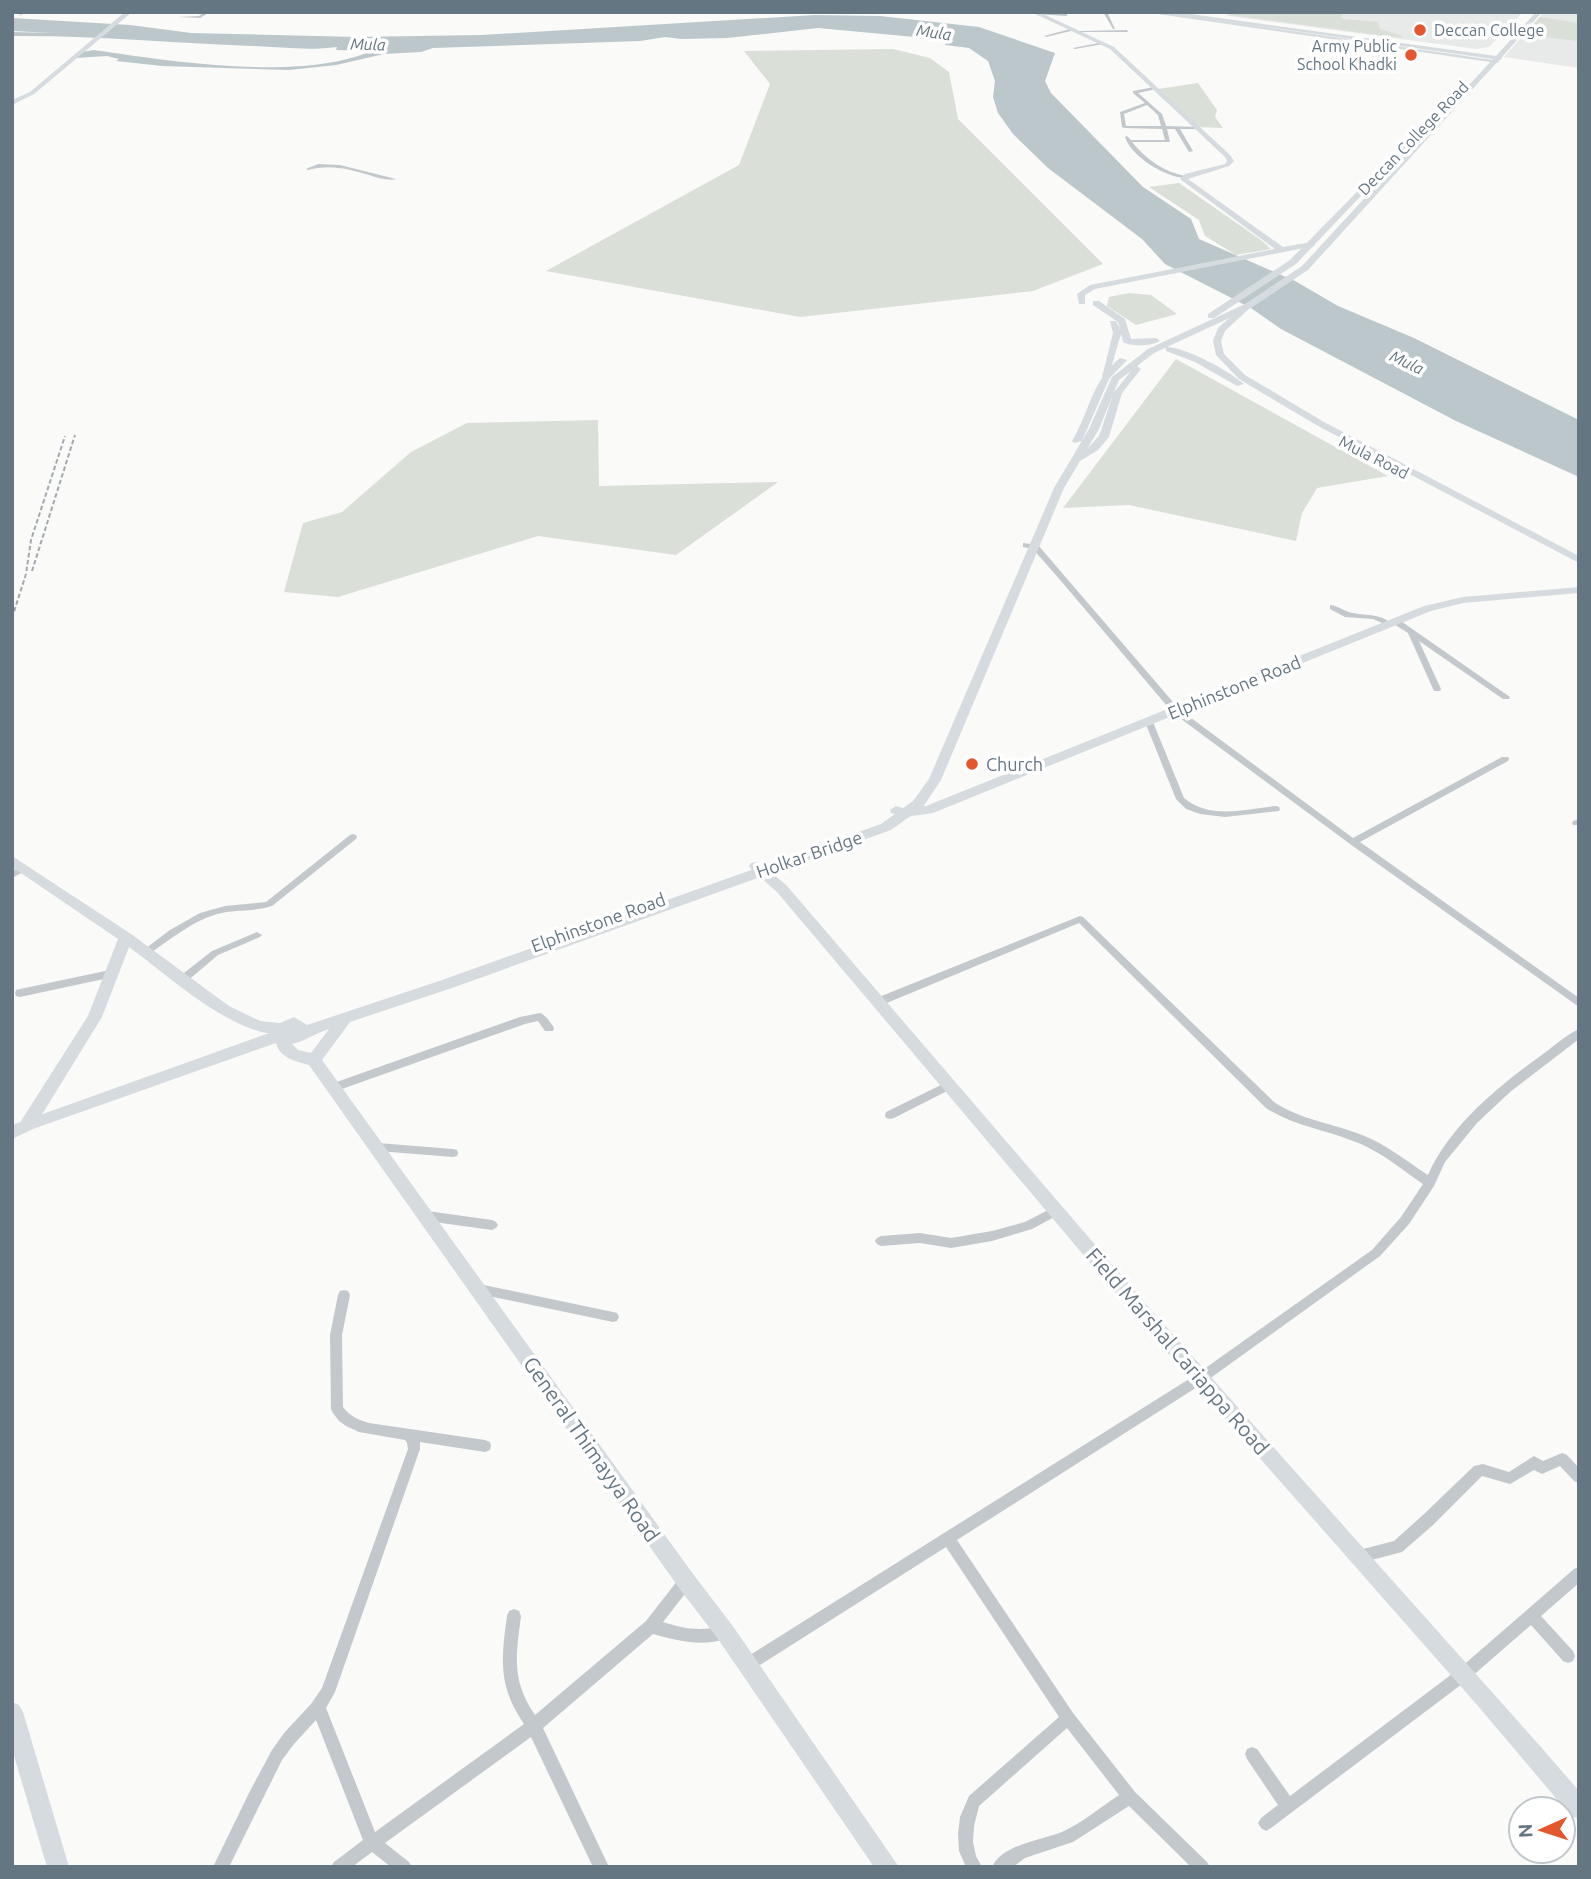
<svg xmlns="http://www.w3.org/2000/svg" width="1591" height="1879" font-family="Ubuntu,sans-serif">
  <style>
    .built { fill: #e8e9e9 }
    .green { fill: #dadfd7 }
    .water { fill: #bbc7cb }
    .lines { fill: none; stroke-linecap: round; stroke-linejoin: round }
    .river { fill: #bbc7cb; fill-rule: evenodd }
    .street { fill: #c3c8cc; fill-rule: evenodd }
    .secondary { fill: #d6dbdf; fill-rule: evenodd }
    .primary { fill: #d6dbdf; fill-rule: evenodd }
    .rail { stroke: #a2aab0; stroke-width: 2; stroke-dasharray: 4.5 2.5; stroke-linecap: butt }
    .poi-dot { fill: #e4572e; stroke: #fff; stroke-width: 2.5 }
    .labels { text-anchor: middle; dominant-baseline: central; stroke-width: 7; stroke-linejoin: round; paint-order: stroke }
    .far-poi-label { font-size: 16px; fill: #657683; stroke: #fff; text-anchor: start }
    .far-water-label { font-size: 16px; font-style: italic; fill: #60757c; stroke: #fff }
    .far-street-label { font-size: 16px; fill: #657683; stroke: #fff }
    .street-label { font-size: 18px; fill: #657683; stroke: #fff }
    .poi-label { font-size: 18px; fill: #657683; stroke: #fff; text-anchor: start }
    .near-street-label { font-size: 21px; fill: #657683; stroke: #fff }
  </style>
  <rect width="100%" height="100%" fill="#fafaf8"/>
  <g class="built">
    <path d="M1224 12H1523L1489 47 1476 49 1266 21 1228 16Z"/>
    <path d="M1544 12H1579V68L1504 57Z"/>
  </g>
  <g class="green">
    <path d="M1226 12H1342L1341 19 1378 22 1380 29 1402 36V38L1230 15Z"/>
    <path d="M1540 17 1579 23V41L1524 35Z"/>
    <path d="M893 49 930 58 949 72 958 119 1103 264 1033 291 800 317 546 271 739 165 770 84 744 51Z"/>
    <path d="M1198 83 1217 110 1215 117 1223 128 1198 127 1158 89Z"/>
    <path d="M1179 183 1261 240 1271 249 1236 255 1205 236 1199 220 1149 187Z"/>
    <path d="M1129 293 1151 295 1177 314 1136 325 1107 306 1109 297Z"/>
    <path d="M1176 359 1388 476 1317 488 1302 513 1296 541 1129 505 1063 508Z"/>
    <path d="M598 420 599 486 778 482 676 555 538 536 338 597 284 592 303 523 342 512 411 452 467 423Z"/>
  </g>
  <path class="water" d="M815 15 880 16 979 27 1055 53 1045 81 1051 93 1143 187 1191 219 1199 239 1295 281 1338 306 1414 338 1579 420V477L1456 421 1281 329 1251 308 1165 264 1142 239 1048 168 1013 134 998 113 993 97 995 81 988 61 969 48 945 45 947 40 818 28 727 38 681 39 665 37 640 41 433 48 421 52 384 54 336 65 289 70 162 66 116 61 119 59 107 56 75 58 82 52 94 50C169 61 301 82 371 51L336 50 337 47C309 51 280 47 252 46 172 43 92 35 12 36V32L53 33 12 31V18L130 25 191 33 356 37 482 35Z"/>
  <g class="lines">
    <path class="river" d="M86 26 152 32 156 34 152 36 89 30Z"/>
    <g class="street">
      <path d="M22 12H27L19 16Z"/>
      <path d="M205 12H210L200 18 178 17 199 16Z"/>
      <path d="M288 12H292L289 14Z"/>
      <path d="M1035 12 1066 14 1068 15 1066 16 1036 14Z"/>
      <path d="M1103 12H1107L1115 29H1113Z"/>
      <path d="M1074 28 1075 30 1046 37 1044 36Z"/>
      <path d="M1127 30 1128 32H1078L1080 31Z"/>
      <path d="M1104 42 1103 44 1075 49 1073 48Z"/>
      <path d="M1154 87 1156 89 1138 93 1162 114 1166 126 1198 127 1196 129H1180L1193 151 1189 152 1175 129H1167L1170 142H1132C1146 159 1164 172 1185 176V178C1164 177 1131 156 1125 137L1127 136 1131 140H1165L1162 129 1124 128 1122 127 1120 112 1145 103 1133 93V91ZM1147 105 1158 115 1161 126H1126L1124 114Z"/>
      <path d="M318 164 340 165 396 179C388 181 378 178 369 175 348 169 330 164 308 170L306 169Z"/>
      <path d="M1023 543 1038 545 1179 709 1353 838 1502 757H1508L1509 759 1508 761 1360 842 1579 998V1007L1350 844 1173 713 1061 581 1033 549 1023 547Z"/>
      <path d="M1330 605C1339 606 1345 612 1353 613 1369 616 1378 613 1393 624L1389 626 1373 619 1345 617 1330 609Z"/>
      <path d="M1392 619H1398L1510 697 1509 699H1503L1419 641 1441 689 1440 691H1434L1408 633 1392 623Z"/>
      <path d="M1149 719 1153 722 1184 798C1210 820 1245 809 1276 806L1279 807 1280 809 1279 811 1225 817 1200 814 1186 809 1176 799 1145 722Z"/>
      <path d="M1579 819V825H1573L1572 823 1573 821Z"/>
      <path d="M353 834 356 835 357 837 356 839 272 906C254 912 235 909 217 914 192 921 170 940 149 954H143L141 952 170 930 200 913 225 906 266 902 350 835Z"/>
      <path d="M24 865 29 868 27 870 12 878V871Z"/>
      <path d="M1080 916 1083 917 1274 1102C1301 1120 1332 1123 1362 1135 1386 1144 1406 1161 1428 1175 1450 1125 1499 1086 1543 1054 1554 1046 1566 1035 1579 1029V1039L1510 1092 1477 1123 1445 1162 1434 1186 1409 1224 1380 1256 1205 1382 957 1540 1073 1713 1135 1792 1207 1862 1210 1867H1191L1129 1806 1073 1842 1025 1858 1013 1867H992C1002 1844 1044 1840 1064 1831 1082 1823 1102 1806 1119 1795L1067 1728 979 1806 974 1826 973 1842 976 1856 982 1867H966L959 1851 958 1834 960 1817 969 1796 1059 1717 946 1547 752 1670 747 1672 742 1670 740 1665 742 1660 1197 1374 1372 1250 1401 1217 1423 1184C1401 1169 1379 1150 1353 1141 1323 1129 1293 1126 1266 1108L1079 923 882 1005H874L873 1002 874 999Z"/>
      <path d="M257 932 262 935 260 937 218 955 186 982H180L178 979 180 976 212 951Z"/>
      <path d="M110 970 115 974 113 977 20 997 16 996 15 993 16 990 20 989Z"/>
      <path d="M540 1013C546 1015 551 1023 554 1028L553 1031H545L538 1021 525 1024 339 1090H331L330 1087 331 1084 520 1017Z"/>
      <path d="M947 1082 951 1083 952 1086 951 1089 894 1118 890 1119 886 1118 885 1115 886 1112Z"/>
      <path d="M378 1143 453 1149 457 1150 458 1153 457 1156 453 1157 378 1151 374 1150 373 1147 374 1144Z"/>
      <path d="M1056 1206 1060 1208 1062 1211 1060 1214 1032 1229 992 1241 951 1248 920 1243 881 1246 877 1244 875 1241 877 1238 881 1236 920 1233 951 1238 992 1231 1025 1222Z"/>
      <path d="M427 1211 492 1220 496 1222 498 1225 496 1228 492 1230 427 1221 423 1219 421 1216 423 1213Z"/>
      <path d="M479 1284 613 1312 617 1313 619 1317 617 1321 613 1322 479 1294 475 1293 473 1289 475 1285Z"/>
      <path d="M344 1290 348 1291 350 1295 342 1335 343 1407C350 1416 358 1420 369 1423L485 1440 490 1442 491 1446 490 1450 485 1452 420 1442V1449L335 1692 326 1708 375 1832 524 1724C498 1686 501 1660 507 1616L509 1611 514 1609 519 1611 521 1616C516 1656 511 1680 535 1715L646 1621 681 1576 686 1574 691 1576 693 1581 691 1586 663 1622C684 1629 703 1632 725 1625L730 1627 732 1632 730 1637C703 1648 680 1641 653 1634L543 1728 609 1867H593L531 1737 385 1843 409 1862 412 1867H391L372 1852 352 1867H331L334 1862 363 1840 316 1720 294 1744 282 1760 229 1867H213L250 1791 272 1750 284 1733 311 1704 322 1688 408 1449 407 1443 405 1440 359 1432 346 1426 339 1421 333 1413 331 1409 330 1335 338 1295 340 1291Z"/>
      <path d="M1562 1453 1567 1455 1579 1468V1483L1574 1481 1560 1466 1542 1474 1534 1470 1510 1484 1482 1476 1433 1525 1402 1552 1360 1563 1355 1561 1353 1556 1355 1551 1394 1541 1423 1515 1474 1466 1483 1464 1509 1472 1534 1456 1543 1461Z"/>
      <path d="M1579 1567V1583L1541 1616 1573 1651 1575 1656 1573 1661 1568 1663 1563 1661 1531 1625 1470 1678 1271 1828 1266 1831 1261 1828 1258 1823 1261 1818 1278 1805 1247 1759 1245 1754 1247 1749 1252 1747 1257 1749 1290 1796 1460 1668 1574 1569Z"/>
    </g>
    <g class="secondary">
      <path d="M125 12H132L34 94 12 105V100L30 92Z"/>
      <path d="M1031 12H1039L1114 47 1230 155 1234 161 1229 166 1188 179 1283 247 1311 242 1315 244 1314 246 1095 289 1085 295V304H1079L1077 294 1090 285 1275 249 1180 179 1185 174 1225 164 1227 161 1225 157 1110 49Z"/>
      <path d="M1144 12H1161L1500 61 1497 63Z"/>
      <path d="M1093 301H1099L1125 319 1131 339 1156 338 1160 341C1152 346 1131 347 1123 342L1121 334 1109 375 1102 377 1113 333 1110 321H1116L1120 329 1118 322 1093 305Z"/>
      <path d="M1245 304 1252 306 1225 331 1221 341 1224 354 1245 375 1324 422 1579 556V563L1318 426 1239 379 1216 355 1213 341 1218 328Z"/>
      <path d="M1166 347C1186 347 1229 371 1244 384L1237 386 1195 362 1166 351Z"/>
      <path d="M1579 587V593L1463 603 1431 611 933 813 906 817 891 813 890 810 896 806 906 809 926 806 1424 606 1463 597Z"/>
      <path d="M12 856 131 934 229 1006 260 1021 288 1024 290 1028 288 1032C244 1046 164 972 129 947L102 1017 33 1129 27 1131 21 1129 19 1125 21 1121 88 1016 118 939 12 867Z"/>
      <path d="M756 862 761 863 787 886 1152 1311 1540 1746 1579 1791V1819L1571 1816 1478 1706 1140 1322 777 892 751 869 749 866 751 863Z"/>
      <path d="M12 1702 19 1705 23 1712 69 1867H47L12 1749Z"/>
    </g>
    <g class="primary">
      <path d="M1159 12H1176L1496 56 1536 12H1542L1502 57V59L1499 60 1308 270 1251 308 1154 353 1137 366 1141 369 1122 393 1109 437 1098 450 1080 461 1064 488 941 780 923 807 891 830 452 988 350 1022 322 1060 693 1574 732 1625 899 1867H874L718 1639 679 1588 309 1065C295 1061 280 1058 276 1043L33 1129 12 1139V1125L275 1031 278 1024 294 1017 307 1025 442 980 881 824 913 801 929 779 1054 488 1089 429 1112 377 1148 349 1245 304 1302 266 1493 59ZM1131 371 1115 391 1114 392 1119 380ZM1113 395 1099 436 1087 449 1099 429ZM329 1029 311 1053 298 1050 292 1044C303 1042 316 1033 329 1029Z"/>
      <path d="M1413 135 1418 136 1296 264 1214 318H1208V314L1290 260Z"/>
      <path d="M1120 358 1127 360 1109 379 1082 441 1074 443 1072 441C1090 411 1091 382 1120 358Z"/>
    </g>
    <g class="rail">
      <path d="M32 571 75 435"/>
      <path d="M12 618 26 574 31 540 65 436"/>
    </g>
  </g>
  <g class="poi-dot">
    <circle cx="1420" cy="30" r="7"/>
    <circle cx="1411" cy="55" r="7"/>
    <circle cx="972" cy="764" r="7"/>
  </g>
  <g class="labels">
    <g class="far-poi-label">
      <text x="1434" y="30">Deccan College</text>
      <text x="1397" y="46" text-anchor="end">Army Public<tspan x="1397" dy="18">School Khadki</tspan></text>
    </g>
    <g class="far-water-label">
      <text transform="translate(934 32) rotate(8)">Mula</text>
      <text transform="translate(368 44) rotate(2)">Mula</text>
      <text transform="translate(1407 362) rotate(25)">Mula</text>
    </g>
    <g class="far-street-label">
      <text transform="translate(1413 138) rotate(-46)">Deccan College Road</text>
      <text transform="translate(1374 457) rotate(27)">Mula Road</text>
    </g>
    <g class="street-label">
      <text transform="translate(1234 687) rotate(-22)">Elphinstone Road</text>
      <text transform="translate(809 854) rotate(-19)">Holkar Bridge</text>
      <text transform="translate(598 922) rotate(-20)">Elphinstone Road</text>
    </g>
    <g class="poi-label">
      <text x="986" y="764">Church</text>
    </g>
    <g class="near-street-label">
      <text transform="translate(1178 1351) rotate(49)">Field Marshal Cariappa Road</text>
      <text transform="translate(592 1449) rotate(55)">General Thimayya Road</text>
    </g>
  </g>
  <rect width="1591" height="1879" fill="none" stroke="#657683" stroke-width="28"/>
  <g transform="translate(1542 1830) rotate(267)"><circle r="33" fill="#ffffff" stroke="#c1c8cd" stroke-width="2"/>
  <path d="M0-5L12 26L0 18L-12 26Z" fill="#e4572e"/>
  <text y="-10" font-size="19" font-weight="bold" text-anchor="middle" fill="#657683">N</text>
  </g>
</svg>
